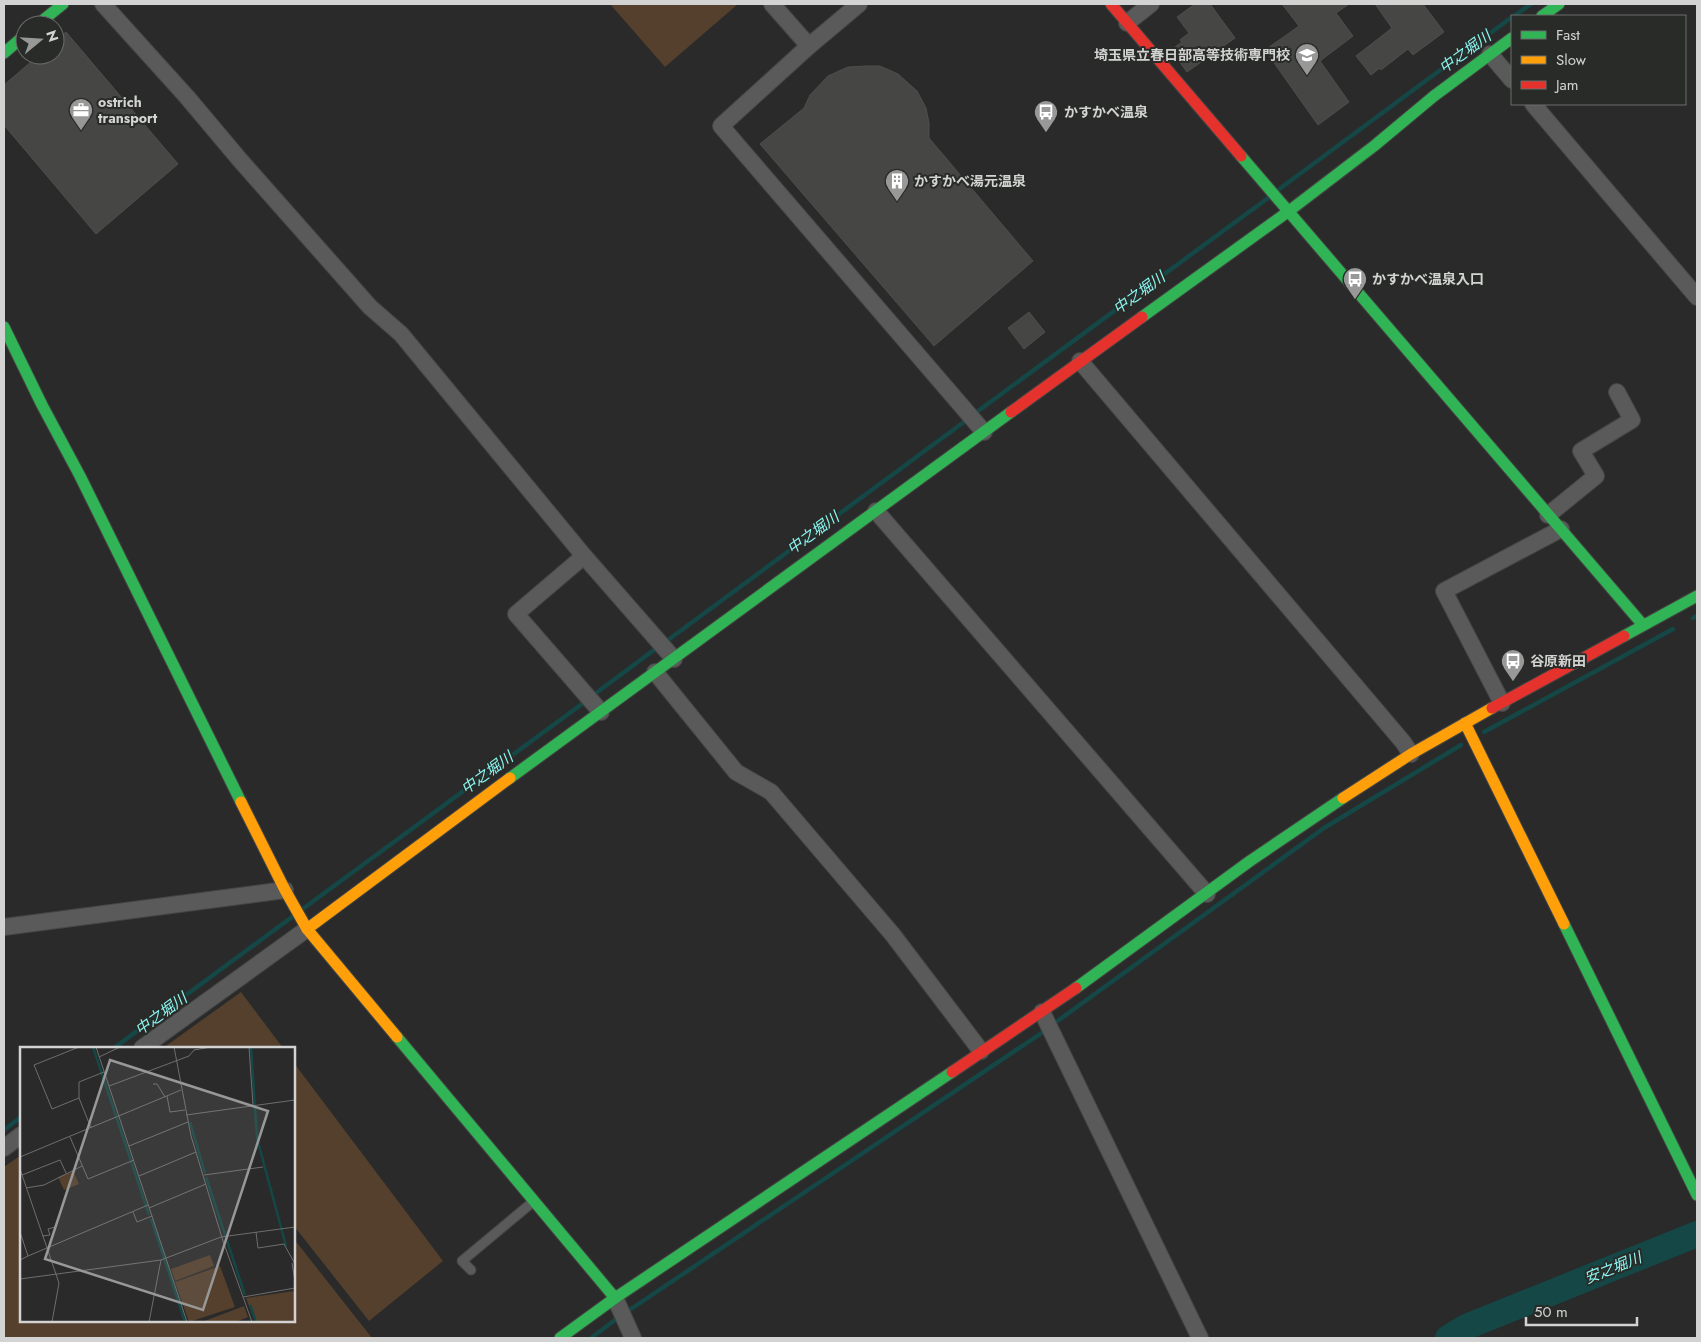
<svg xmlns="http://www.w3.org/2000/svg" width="1701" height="1342" font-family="Jost,'Noto Sans JP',sans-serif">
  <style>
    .green { fill: #54402c }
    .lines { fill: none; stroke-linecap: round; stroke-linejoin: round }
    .stream { stroke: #144746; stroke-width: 4.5 }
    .river { stroke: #144746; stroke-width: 26 }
    .building { fill: #464645; stroke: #4e4e4d }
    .lane-casing { stroke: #444544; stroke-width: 11 }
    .street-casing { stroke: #444544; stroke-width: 18 }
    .fast-casing { stroke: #444544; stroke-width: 13 }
    .slow-casing { stroke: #444544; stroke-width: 13 }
    .jam-casing { stroke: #444544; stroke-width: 13 }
    .lane { stroke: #595a59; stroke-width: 9 }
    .street { stroke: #595a59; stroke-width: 16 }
    .fast { stroke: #30b455; stroke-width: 11 }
    .slow { stroke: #ff9f0a; stroke-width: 11 }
    .jam { stroke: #e5322d; stroke-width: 11 }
    .labels { text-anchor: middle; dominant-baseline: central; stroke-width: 4; stroke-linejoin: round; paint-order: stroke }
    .poi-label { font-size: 14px; font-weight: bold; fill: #d2d3d2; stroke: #292b28; text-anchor: start }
    .water-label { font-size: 15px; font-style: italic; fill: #8cf8f4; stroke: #292b28 }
    .inset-river { fill: none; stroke: #144746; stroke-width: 2.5 }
    .inset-road { fill: none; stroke: #6d6e6d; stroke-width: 1 }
    .view { fill: #979897; fill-opacity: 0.15; stroke: #979897; stroke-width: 2.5 }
    .inset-edge { fill: none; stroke: #d2d3d2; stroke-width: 2.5 }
  </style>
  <rect width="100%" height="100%" fill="#292a29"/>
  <g class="green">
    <path d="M610 4H738L665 67Z"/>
    <path d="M241 992 283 1048H163Z"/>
    <path d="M294 1063 443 1261 369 1321 294 1226Z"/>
    <path d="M21 1155V1321H294V1239L372 1338H4V1167Z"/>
  </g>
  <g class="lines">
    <g class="stream">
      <path d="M1514 16 1531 4"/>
      <path d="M1278 190 1512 17"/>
      <path d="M974 414 1268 198"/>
      <path d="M1693 618 1697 616"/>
      <path d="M664 643 968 419"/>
      <path d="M592 696 658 647"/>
      <path d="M1484 732 1673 629"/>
      <path d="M304 908 586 701"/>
      <path d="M1052 1025 1324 828 1461 745"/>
      <path d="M114 1048 292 917"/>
      <path d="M4 1130 21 1117"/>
      <path d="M625 1313 1046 1030"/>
      <path d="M591 1338 619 1317"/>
    </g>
    <path class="river" d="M1448 1338 1466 1327 1697 1234"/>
  </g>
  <g class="building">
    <path d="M1195 4H1210L1235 38 1187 72 1171 50 1182 42 1180 40 1189 33 1177 17Z"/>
    <path d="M1282 4H1349L1336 13 1353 36 1320 61 1349 102 1318 125 1265 50 1299 26Z"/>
    <path d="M1375 4H1423L1444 32 1413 55 1408 49 1381 70 1380 68 1371 75 1356 56 1392 28Z"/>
    <path d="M66 32 178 164 96 234 4 125V85L39 55H55V41Z"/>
    <path d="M867 66H880L898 74 917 91 926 108 929 123V138L1033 261 934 346 760 144 804 108 810 95 828 76 848 67Z"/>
    <path d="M1029 312 1045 332 1024 349 1008 328Z"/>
  </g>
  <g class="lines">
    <g class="lane-casing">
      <path id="lane" d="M471 1270 462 1261 534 1201"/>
    </g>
    <g class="street-casing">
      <g id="street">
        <path d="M103 4 187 97 240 160 370 307 401 334 584 556 674 659"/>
        <path d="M772 4 809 46"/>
        <path d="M859 4 809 46 721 126 984 432"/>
        <path d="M1127 23 1151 4"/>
        <path d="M1490 54 1512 80"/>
        <path d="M1533 104 1697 297"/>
        <path d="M1080 361 1403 742 1411 754"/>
        <path d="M876 511 1207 894"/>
        <path d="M1548 515 1596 476 1581 451 1632 420 1617 392"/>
        <path d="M584 556 516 614 601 712"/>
        <path d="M655 672 736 772 771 792 893 935 981 1051"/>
        <path d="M1502 703 1444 591 1561 529"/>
        <path d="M4 927 285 890"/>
        <path d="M1042 1012 1200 1338"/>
        <path d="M142 1048 307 929"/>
        <path d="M4 1148 21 1135"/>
        <path d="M615 1298 633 1338"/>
      </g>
    </g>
    <g class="fast-casing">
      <g id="fast">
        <path d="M1542 16 1559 4"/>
        <path d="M37 25 63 4"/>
        <path d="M4 53 25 35"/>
        <path d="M1241 156 1643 625"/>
        <path d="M1142 317 1289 211 1374 146 1434 96 1512 38"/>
        <path d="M4 327 42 405 80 476 241 802"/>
        <path d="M1624 636 1697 596"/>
        <path d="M510 778 1011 412"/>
        <path d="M1564 924 1697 1195"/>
        <path d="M1076 988 1250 861 1343 798"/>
        <path d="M397 1037 615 1298"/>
        <path d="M560 1338 615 1298 952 1072"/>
      </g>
    </g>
    <g class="slow-casing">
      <g id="slow">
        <path d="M1465 723 1564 924"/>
        <path d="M1343 798 1411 754 1492 708"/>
        <path d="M241 802 285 890 307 929 397 1037"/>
        <path d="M307 929 510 778"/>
      </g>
    </g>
    <g class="jam-casing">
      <g id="jam">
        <path d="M1111 4 1241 156"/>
        <path d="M1011 412 1142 317"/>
        <path d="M1492 708 1624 636"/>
        <path d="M952 1072 1076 988"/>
      </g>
    </g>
    <use href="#lane" class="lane"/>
    <use href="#street" class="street"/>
    <use href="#fast" class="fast"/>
    <use href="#slow" class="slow"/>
    <use href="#jam" class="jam"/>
  </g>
  <defs>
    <g id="university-pin" transform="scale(1.25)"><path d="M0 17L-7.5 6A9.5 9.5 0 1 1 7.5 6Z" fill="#979897" stroke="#292b28"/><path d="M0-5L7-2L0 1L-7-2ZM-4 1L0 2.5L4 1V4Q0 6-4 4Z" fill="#fff"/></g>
    <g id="office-pin" transform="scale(1.25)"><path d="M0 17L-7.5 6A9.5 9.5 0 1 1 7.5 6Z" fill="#979897" stroke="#292b28"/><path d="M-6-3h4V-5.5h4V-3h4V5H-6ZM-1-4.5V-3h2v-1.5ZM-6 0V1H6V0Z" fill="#fff"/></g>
    <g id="bus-pin" transform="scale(1.25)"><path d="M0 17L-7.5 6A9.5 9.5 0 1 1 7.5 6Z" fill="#979897" stroke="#292b28"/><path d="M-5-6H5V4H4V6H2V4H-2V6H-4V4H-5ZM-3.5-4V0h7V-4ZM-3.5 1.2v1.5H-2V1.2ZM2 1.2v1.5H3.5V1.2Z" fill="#fff"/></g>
    <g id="building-pin" transform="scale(1.25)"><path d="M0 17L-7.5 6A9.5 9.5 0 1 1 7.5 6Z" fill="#979897" stroke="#292b28"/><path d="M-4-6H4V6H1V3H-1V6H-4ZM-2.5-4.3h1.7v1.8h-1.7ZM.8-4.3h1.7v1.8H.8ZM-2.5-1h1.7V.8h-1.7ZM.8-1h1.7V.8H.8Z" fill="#fff"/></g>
  </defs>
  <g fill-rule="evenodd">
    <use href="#university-pin" x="1307" y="55"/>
    <use href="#office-pin" x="81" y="110"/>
    <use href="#bus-pin" x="1046" y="112"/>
    <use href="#building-pin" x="897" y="181"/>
    <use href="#bus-pin" x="1355" y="279"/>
    <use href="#bus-pin" x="1513" y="661"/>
  </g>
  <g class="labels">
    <g class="poi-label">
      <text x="1290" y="55" text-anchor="end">埼玉県立春日部高等技術専門校</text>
      <text x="98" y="102">ostrich<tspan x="98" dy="16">transport</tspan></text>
      <text x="1064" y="112">かすかべ温泉</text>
      <text x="914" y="181">かすかべ湯元温泉</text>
      <text x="1372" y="279">かすかべ温泉入口</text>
      <text x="1530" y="661">谷原新田</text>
    </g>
    <g class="water-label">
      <text transform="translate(1465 52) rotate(-36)">中之堀川</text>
      <text transform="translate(1139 293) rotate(-36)">中之堀川</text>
      <text transform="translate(813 533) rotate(-36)">中之堀川</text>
      <text transform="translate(487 773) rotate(-36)">中之堀川</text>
      <text transform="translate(161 1014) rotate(-36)">中之堀川</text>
      <text transform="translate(1613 1268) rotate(-22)">安之堀川</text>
    </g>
  </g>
  <g transform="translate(20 1047)">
    <rect width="275" height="275" fill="#292a29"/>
    <path d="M53 124 59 137 44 143 38 130ZM190 208 194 219 155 234 151 222ZM200 219 215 260 169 275 155 235ZM275 244V275H235L226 251ZM224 259 228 270 216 275H182Z" fill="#54402c"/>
    <path class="inset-river" d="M73 0 129 168M231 0 237 91 266 199M170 75 185 126M186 130 225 248M131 172 165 275M230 258 236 275"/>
    <path class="inset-road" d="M59 0 14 18 32 62 59 51V35L84 25M76 0 167 275M154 0 171 89 203 194 232 275M229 0 233 58M79 10 100 0M133 37H137L145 50M89 39 169 9 174 3 191 0M147 49 150 65 165 63M59 51 71 81M166 68 275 53M50 90 68 132 114 113M109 99 168 75M0 110 161 43M0 122 39 236 32 275M2 128 40 113 46 126M184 128 243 120M119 129 176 105M6 141 24 138 62 119M129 161 186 137M113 165 117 175 132 169M0 185 8 209 0 213M236 185 238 201 264 197 275 217M22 189 30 188 28 182 35 180M8 209 128 158M272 216 275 234M0 232 141 213 201 190 275 180M223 250 275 241M129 275 141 213"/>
    <path class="view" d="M90 13 248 64 183 263 25 212Z"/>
    <rect width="275" height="275" class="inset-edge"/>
  </g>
  <rect width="1701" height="1342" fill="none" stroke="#d2d3d2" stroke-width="10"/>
  <rect x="1511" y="15" width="175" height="90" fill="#292b28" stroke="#6d6e6c"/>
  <rect x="1521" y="31" width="25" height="8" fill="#30b455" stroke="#6d6e6c"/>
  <text x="1556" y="40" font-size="15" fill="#d2d3d2">Fast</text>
  <rect x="1521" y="56" width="25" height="8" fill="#ff9f0a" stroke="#6d6e6c"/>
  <text x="1556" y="65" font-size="15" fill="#d2d3d2">Slow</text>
  <rect x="1521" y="81" width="25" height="8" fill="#e5322d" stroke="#6d6e6c"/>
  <text x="1556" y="90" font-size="15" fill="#d2d3d2">Jam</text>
  <g transform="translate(40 40) rotate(72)"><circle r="24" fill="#292b28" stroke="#6d6e6c"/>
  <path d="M0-4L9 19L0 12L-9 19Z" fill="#979897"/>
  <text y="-8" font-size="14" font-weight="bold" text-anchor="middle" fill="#d2d3d2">N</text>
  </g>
  <path d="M1526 1317v8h111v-8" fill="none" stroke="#d2d3d2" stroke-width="2.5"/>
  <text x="1534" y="1317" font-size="15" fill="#d2d3d2" stroke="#292b28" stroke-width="4" paint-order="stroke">50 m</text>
</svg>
